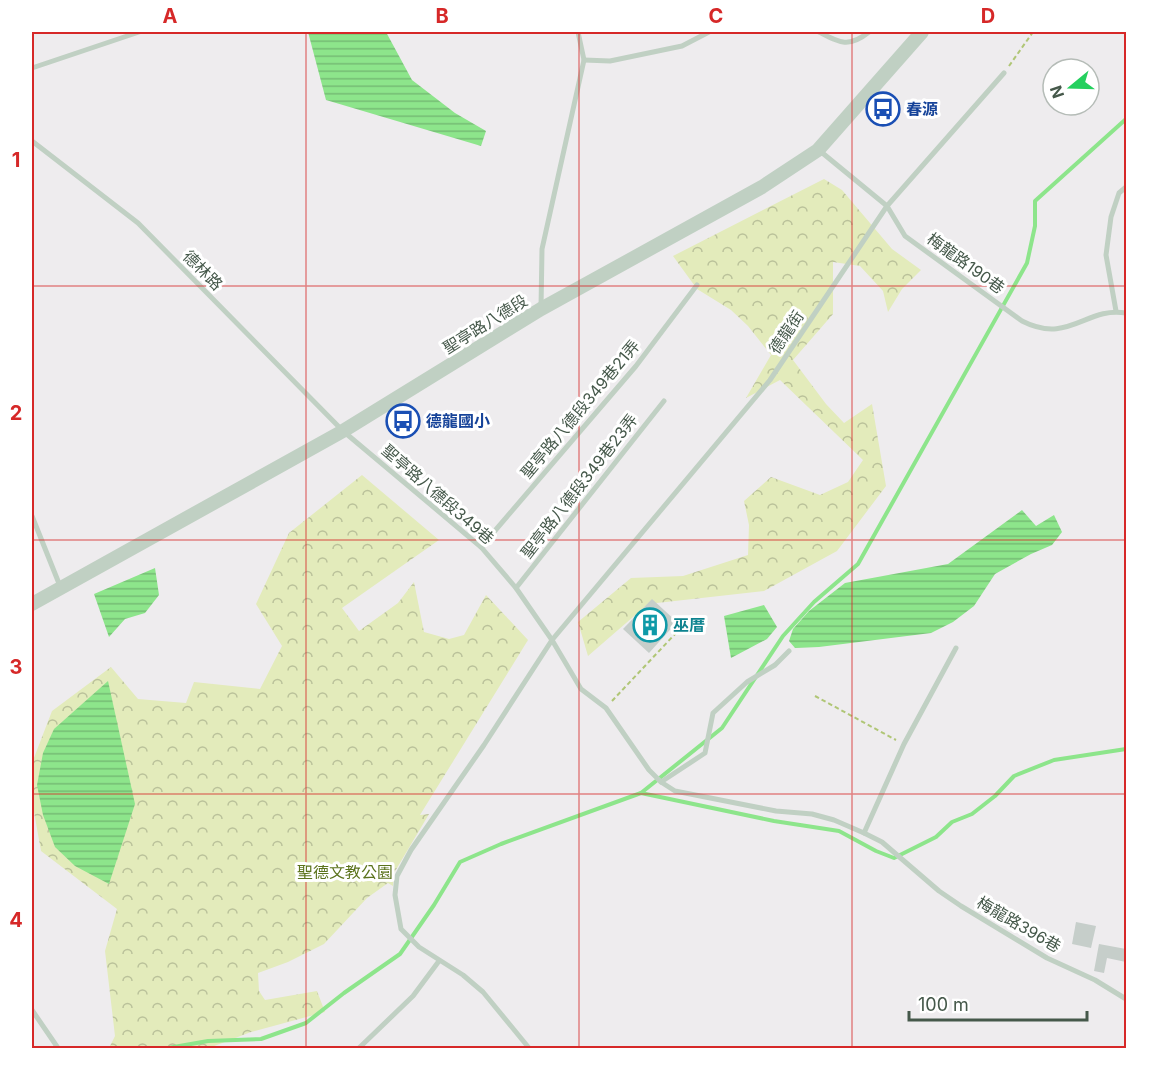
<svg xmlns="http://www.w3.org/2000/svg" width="1158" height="1080" font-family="Inter,'Noto Sans TC',sans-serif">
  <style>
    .forest { fill: url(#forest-crowns) }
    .water { fill: url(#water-rules) }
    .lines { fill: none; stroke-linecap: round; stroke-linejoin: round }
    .stream { stroke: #8de58b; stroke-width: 4 }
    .building { fill: #c6ceca }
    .path { stroke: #b0c676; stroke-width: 2; stroke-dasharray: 4.5 3; stroke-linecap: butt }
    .service { stroke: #c0d0c3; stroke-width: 5 }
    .tertiary { stroke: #c0d0c3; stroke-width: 14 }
    .grid { fill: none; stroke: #d62828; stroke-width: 1.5; stroke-opacity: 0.55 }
    .labels { text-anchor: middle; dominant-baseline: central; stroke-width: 6; stroke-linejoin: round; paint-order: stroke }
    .transit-label { font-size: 16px; font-weight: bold; fill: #164399; stroke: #fff; text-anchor: start }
    .street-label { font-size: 16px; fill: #45584a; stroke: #fff }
    .culture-label { font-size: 16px; font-weight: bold; fill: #0d838f; stroke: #fff; text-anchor: start }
    .park-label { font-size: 16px; fill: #5b731c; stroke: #fff }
    .neatline { fill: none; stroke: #d62828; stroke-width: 2 }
    .grid-label { font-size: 20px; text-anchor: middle; font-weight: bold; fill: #d62828 }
  </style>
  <defs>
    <pattern id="forest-crowns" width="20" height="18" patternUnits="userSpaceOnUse" patternTransform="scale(1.5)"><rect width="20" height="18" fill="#e3ebbb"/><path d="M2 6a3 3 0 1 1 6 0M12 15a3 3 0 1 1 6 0" fill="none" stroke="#bac19a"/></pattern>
    <pattern id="water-rules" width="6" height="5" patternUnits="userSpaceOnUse" patternTransform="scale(1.5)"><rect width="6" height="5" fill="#8de58b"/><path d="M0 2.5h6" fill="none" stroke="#75bc74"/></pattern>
  </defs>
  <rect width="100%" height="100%" fill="#eeecee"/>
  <g class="forest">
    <path d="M824 179 842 190 892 249 921 270 902 289 888 312 883 291 860 266 833 262V314L793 360 826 404 844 423 872 404 886 486 837 551 764 591 648 604 588 656 578 622 631 578 683 576 748 555 749 525 744 501 771 477 820 495 848 482 863 460 780 380 746 398 771 355 748 326 731 310 697 289 673 256Z"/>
    <path d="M362 475 439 540 342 608 359 631 398 603 414 582 424 632 449 639 464 635 486 595 528 640 420 815 429 814 394 873 393 886 388 883 367 898 324 944 288 962 258 973 259 991 265 1000 317 991 325 1012 251 1032 209 1048H109L115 1036 105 951 117 909 41 851 32 801V763L52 711 111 667 138 699 186 703 194 682 260 689 282 646 256 604 289 533Z"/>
  </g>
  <g class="water">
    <path d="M308 32H386L412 80 455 113 486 131 481 146 326 100Z"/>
    <path d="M1022 510 1036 526 1054 515 1062 532 1052 545 1031 554 995 574 974 606 953 622 931 633 819 647 795 648 789 641 793 629 809 611 845 583 948 564Z"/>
    <path d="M155 568 159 595 145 613 125 619 109 637 94 594Z"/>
    <path d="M764 605 777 627 767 639 731 658 724 616Z"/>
    <path d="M108 681 135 804 109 884 75 866 55 847 43 815 37 785 43 753 54 729Z"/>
  </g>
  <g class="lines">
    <g class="stream">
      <path d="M641 793 774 821 839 831 876 851 894 858 936 837 952 822 972 814 995 796 1014 776 1054 760 1126 749"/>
      <path d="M168 1048 208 1041 261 1039 306 1023 344 993 400 954 434 905 460 862 501 844 641 793 722 728 783 636 814 602 858 564 1027 263 1035 226V201L1126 119"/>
    </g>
  </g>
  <g class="building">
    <path d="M652 599 677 622 649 653 623 629Z"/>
    <path d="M1076 922 1096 926 1091 948 1072 944Z"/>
    <path d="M1099 944 1126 949V962L1107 958 1104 973 1094 971Z"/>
  </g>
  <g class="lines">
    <g class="path">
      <path d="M1009 66 1033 32"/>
      <path d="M815 696 896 740"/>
      <path d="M612 701 676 633"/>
    </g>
    <g class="service">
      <path d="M819 32C840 43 849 48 869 32"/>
      <path d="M584 60 610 61 682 46 709 32"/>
      <path d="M32 68 139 32"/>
      <path d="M32 141 138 223 343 431 481 547 516 588 552 640 581 689 606 708 649 770 661 782"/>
      <path d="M820 151 887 206 905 236 1022 321C1069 345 1086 306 1126 313"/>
      <path d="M541 308 542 249 584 60 578 32"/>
      <path d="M1116 311 1106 255 1111 217 1119 193 1126 187"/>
      <path d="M32 516 60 586"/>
      <path d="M481 547 636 366 697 285"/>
      <path d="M516 588 664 401"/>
      <path d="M789 651 775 665 747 682 713 713 705 753 661 782 675 791 776 811 812 814 834 820 864 833 882 842 939 891 961 906 1047 958 1095 980 1126 999"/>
      <path d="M864 833 904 744 956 648"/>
      <path d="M32 1010 58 1048"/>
      <path d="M359 1048 413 996 439 961"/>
      <path d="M529 1048 483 992 463 975 419 947 401 929 395 895 397 876 411 850 484 745 552 640 770 380 887 206 1004 73"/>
    </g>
    <path class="tertiary" d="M32 604 343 431 541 309 762 187 818 150 922 32"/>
  </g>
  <path class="grid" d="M306 32V1048M579 32V1048M852 32V1048M32 286H1126M32 540H1126M32 794H1126"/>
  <defs>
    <g id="bus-ring" transform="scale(1.725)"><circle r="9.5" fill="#fff" stroke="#1a4fb4" stroke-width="1.5"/><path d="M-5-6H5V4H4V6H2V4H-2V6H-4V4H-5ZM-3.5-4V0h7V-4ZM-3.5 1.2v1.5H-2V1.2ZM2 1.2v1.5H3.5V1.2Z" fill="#1a4fb4"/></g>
    <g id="building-ring" transform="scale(1.725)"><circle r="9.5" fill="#fff" stroke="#0f9aa8" stroke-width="1.5"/><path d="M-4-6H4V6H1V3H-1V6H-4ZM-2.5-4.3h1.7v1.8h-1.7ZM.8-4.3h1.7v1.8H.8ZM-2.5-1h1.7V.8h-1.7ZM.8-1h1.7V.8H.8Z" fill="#0f9aa8"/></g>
  </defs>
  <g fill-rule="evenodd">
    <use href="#bus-ring" x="883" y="109"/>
    <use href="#bus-ring" x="403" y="421"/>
    <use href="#building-ring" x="650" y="625"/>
  </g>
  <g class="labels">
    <g class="transit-label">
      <text x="906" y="109">春源</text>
      <text x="426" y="421">德龍國小</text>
    </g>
    <g class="street-label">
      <text transform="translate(966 263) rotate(36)">梅龍路190巷</text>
      <text transform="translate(203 270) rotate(45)">德林路</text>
      <text transform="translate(485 324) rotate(-32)">聖亭路八德段</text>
      <text transform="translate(786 332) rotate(-56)">德龍街</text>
      <text transform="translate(580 409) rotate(-50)">聖亭路八德段349巷21弄</text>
      <text transform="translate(579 486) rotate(-52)">聖亭路八德段349巷23弄</text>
      <text transform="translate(438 494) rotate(41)">聖亭路八德段349巷</text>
      <text transform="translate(1019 924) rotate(30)">梅龍路396巷</text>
    </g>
    <g class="culture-label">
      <text x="673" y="625">巫厝</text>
    </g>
    <g class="park-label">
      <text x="345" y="872">聖德文教公園</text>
    </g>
  </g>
  <rect width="1158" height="1080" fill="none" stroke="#ffffff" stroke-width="66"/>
  <g transform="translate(1071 87) rotate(251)"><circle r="28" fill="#ffffff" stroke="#b5bcb7" stroke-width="1.5"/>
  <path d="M0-4.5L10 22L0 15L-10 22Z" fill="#24d05e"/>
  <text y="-9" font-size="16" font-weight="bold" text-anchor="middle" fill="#45584a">N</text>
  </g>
  <path d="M909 1011v9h178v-9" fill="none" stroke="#45584a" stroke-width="3"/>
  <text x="918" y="1011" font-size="18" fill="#45584a" stroke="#ffffff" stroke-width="4.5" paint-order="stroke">100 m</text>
  <rect x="33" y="33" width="1092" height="1014" class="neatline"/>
  <g class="grid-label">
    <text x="170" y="23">A</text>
    <text x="442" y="23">B</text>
    <text x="716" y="23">C</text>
    <text x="988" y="23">D</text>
    <text x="16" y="167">1</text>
    <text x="16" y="420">2</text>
    <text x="16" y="674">3</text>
    <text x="16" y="927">4</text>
  </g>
</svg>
